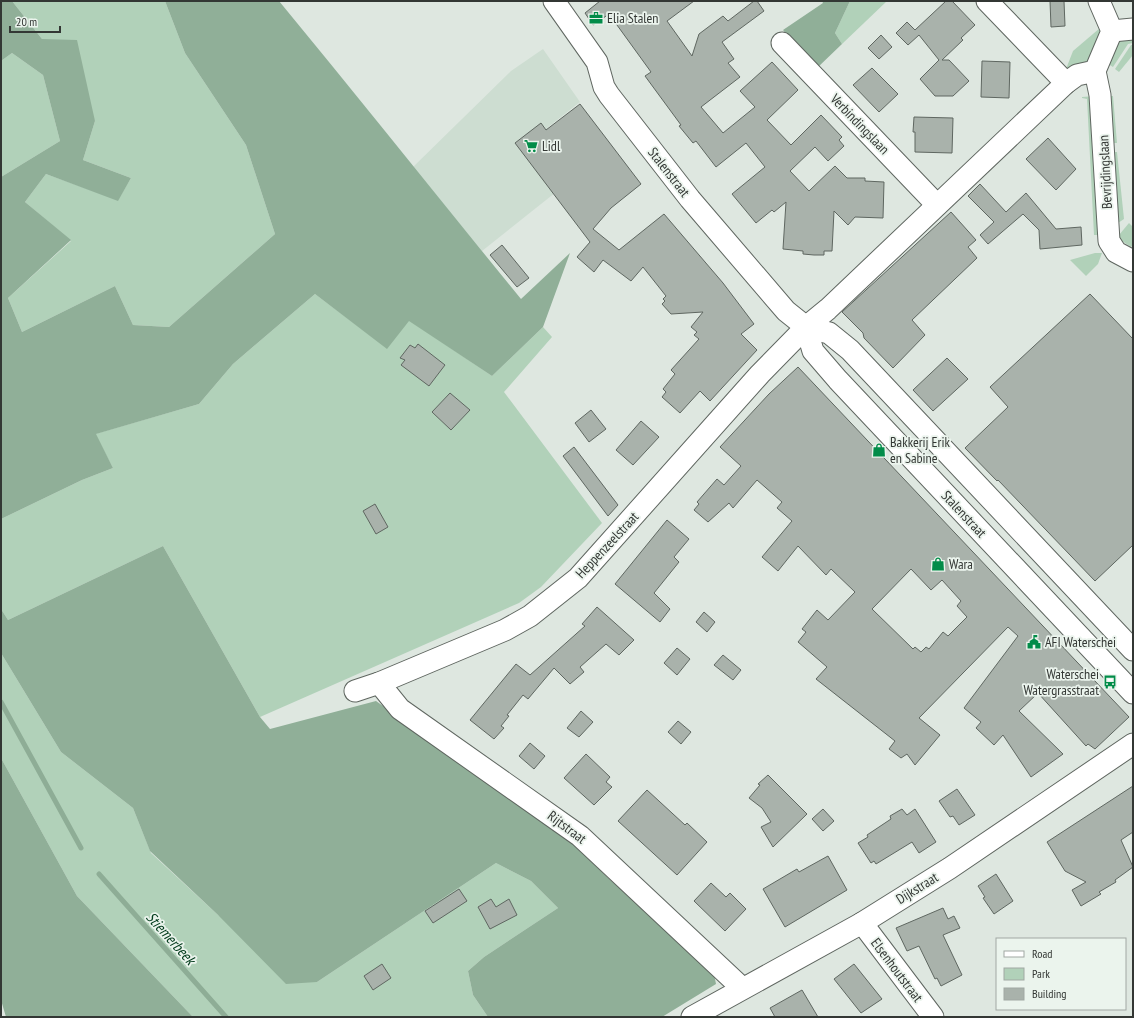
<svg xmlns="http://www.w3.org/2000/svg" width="1134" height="1018" font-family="'PT Sans Narrow',sans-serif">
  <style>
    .built { fill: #cdddd1 }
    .green { fill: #b1d1b9 }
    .forest { fill: #90af98 }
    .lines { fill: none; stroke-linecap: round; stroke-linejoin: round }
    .stream { stroke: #8ead96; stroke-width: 5 }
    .building { fill: #a9b2ab; stroke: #5f6761; fill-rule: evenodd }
    .minor-casing { stroke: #5f6660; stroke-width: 23 }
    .minor { stroke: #fff; stroke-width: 21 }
    .labels { text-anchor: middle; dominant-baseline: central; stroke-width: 3.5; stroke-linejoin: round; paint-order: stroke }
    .poi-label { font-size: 14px; fill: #333734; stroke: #ebf4ed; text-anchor: start }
    .street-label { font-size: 14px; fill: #333734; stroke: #ebf4ed }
    .water-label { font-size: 15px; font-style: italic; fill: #043c1d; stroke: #ebf4ed }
  </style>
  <rect width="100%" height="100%" fill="#dee7e0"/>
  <path class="built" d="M543 49 580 102 547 128 580 173 482 251 413 167 511 71Z"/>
  <g class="green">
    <path d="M12 1H165L185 53 246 145 275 234 169 327 133 325 115 286 22 332 8 298 71 241 25 202 46 174 118 200 131 178 83 160 95 121 42 39Z"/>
    <path d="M850 1H887L842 44 835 33Z"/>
    <path d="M1100 28C1101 51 1089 69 1066 69L1073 51Z"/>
    <path d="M1133 35V43L1128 44 1113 67 1108 64 1120 39Z"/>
    <path d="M1131 45H1133V55L1119 72 1115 69Z"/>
    <path d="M12 53 43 75 60 141 1 177V61Z"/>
    <path d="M1095 96 1099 235H1094L1087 99 1082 98V97Z"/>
    <path d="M1105 96H1113L1117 143H1113Z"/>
    <path d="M1112 152H1117L1124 219 1118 223Z"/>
    <path d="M1129 223 1133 227V245L1131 247 1119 239V235Z"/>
    <path d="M1095 253H1102L1098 264 1086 276 1070 260Z"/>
    <path d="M315 294 387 348 409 320 492 376 543 327 552 337 504 392 602 523 541 587 519 603 260 717 163 546 8 620 1 609V519L82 480 113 468 95 434 199 404 233 364Z"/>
    <path d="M1 653 61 752 133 808 151 853 218 915 317 982 496 863 531 881 558 908 484 957 468 971 473 995 488 1017H193L77 896 1 758Z"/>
  </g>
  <g class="forest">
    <path d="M1 1H12L42 39 77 40 95 121 83 160 131 178 118 201 46 174 25 202 71 240 8 298 22 332 115 286 133 325 169 327 275 234 246 145 185 53 165 1H279C361 100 440 200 521 299L570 253 543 327 492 376 409 321 387 349 315 294 233 364 199 404 96 434 113 468 82 480 1 519V177L60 141 43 75 12 53 1 61Z"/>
    <path d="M822 1H850L835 33 842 44 817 68 783 30 823 3Z"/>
    <path d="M163 546 260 717 270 729 376 701 570 841 608 878 704 962 714 974 716 984 662 1017H488L473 995 468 971 484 957 558 908 531 881 496 863 317 982 286 984 218 915 150 851 133 808 61 752 1 653V609L8 620Z"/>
    <path d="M1 758 77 896 193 1017H6L1 1000Z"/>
  </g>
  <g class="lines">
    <g class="stream">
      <path d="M1 702 81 848"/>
      <path d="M99 874 226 1017"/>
    </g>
  </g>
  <g class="building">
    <path d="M600 1H694L667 21 692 56 699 34 723 16 728 21 754 1H757L764 11 722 42 734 59 728 63 740 77 701 107 723 133 755 107 740 91 772 62 798 90 767 120 791 145 821 115 842 137 839 140 844 146 828 161 815 147 790 171 809 191 835 166 847 178H865V181L884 182 883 218 855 217 848 225 834 211 832 251H824V255H814L803 254V251L783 249 786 202 774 212 772 210 756 223 732 194 765 167 746 143 716 167 696 141 693 143 679 126 681 125 645 76 651 72 609 14 593 25 585 13Z"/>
    <path d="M946 1H952L975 25 961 38 963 40 942 60H949L969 81 953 96H935L920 79 939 60 919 35 908 45 896 33 907 22 915 30Z"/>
    <path d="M1050 1H1064L1065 26 1051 27Z"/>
    <path d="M881 35 892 47 879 59 868 48Z"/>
    <path d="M982 61 1010 62 1009 98 981 97Z"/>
    <path d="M872 68 898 94 879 112 853 85Z"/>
    <path d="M580 104 641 184 611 208 593 229 619 250 664 214 723 283 754 324 741 334 757 350 710 401 700 391 680 413 662 397 666 392 663 389 675 374 671 370 699 339 694 335 697 332 691 327 703 312 671 314 662 304 665 301 663 299 666 296 643 267 631 281 603 260 594 272 577 257 590 242 515 143 541 123 546 130Z"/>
    <path d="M914 117 953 118 952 153 915 152V132H913Z"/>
    <path d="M1048 138 1076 169 1056 190 1026 159Z"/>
    <path d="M980 184 1006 212 1026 193 1056 229 1081 227 1082 245 1040 249 1039 230 1023 214 988 244 980 235 994 222 968 196Z"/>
    <path d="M951 212 976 240 968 247 977 258 912 320 925 335 893 368 864 338 863 333 842 312Z"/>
    <path d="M502 245 529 278 517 287 490 255Z"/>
    <path d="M1090 294 1133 339V545L1095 581 998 480 997 481 965 448 1008 407 990 387Z"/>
    <path d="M418 344 445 365 429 386 401 365 405 360 400 358 410 345 415 348Z"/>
    <path d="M947 358 968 379 933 411 913 390Z"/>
    <path d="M798 367 1129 717 1095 749 1088 744 1086 746 1038 693 1019 711 1063 754 1031 777 1003 735 994 745 976 728 981 722 964 708 1018 636 1008 627 919 718 940 735 915 765 907 754 901 758 889 749 895 741 816 679 827 667 798 642 806 632 802 629 817 610 828 620 855 592 831 569 826 575 798 546 778 571 762 557 792 521 777 508 782 502 757 480 733 508 729 503 708 522 694 510 699 504 697 502 717 479 724 485 741 466 720 447 769 394ZM911 569 931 590 942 580 961 601 957 606 967 617 948 636 943 632 929 649 926 647 921 652 915 647 913 649 872 609Z"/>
    <path d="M450 393 470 410 451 430 432 412Z"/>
    <path d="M591 410 606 429 589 442 575 423Z"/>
    <path d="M641 421 659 437 633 465 616 450Z"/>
    <path d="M574 447 618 505 608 516 563 456Z"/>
    <path d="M375 504 388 527 376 534 363 511Z"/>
    <path d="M667 520 689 539 674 557 679 562 654 593 670 609 660 622 615 584Z"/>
    <path d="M597 607 634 640 619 655 606 644 580 667 584 672 570 684 554 668 528 699 523 695 507 715 509 716 501 726 504 728 494 739 470 720 516 664 530 675 585 626 582 624Z"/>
    <path d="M704 612 715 622 707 632 696 622Z"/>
    <path d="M677 648 690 659 677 675 664 663Z"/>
    <path d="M723 655 741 670 733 680 714 665Z"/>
    <path d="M581 711 593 722 579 737 567 728Z"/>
    <path d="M678 721 691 732 681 744 668 732Z"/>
    <path d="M530 743 545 756 534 769 519 756Z"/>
    <path d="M586 754 610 777 606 782 612 787 594 805 564 778Z"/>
    <path d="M768 775 807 814 773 847 761 827 771 822 762 808 749 798 760 785 758 784Z"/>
    <path d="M1133 786V832L1121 840 1133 867 1115 880 1116 882 1099 892 1101 894 1081 906 1072 890 1086 882 1065 871 1047 842Z"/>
    <path d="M957 789 975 815 959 825 953 816 950 817 939 801Z"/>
    <path d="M647 790 685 825 687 823 707 842 677 875 618 821Z"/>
    <path d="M823 809 834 821 823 831 812 819Z"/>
    <path d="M902 809 907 815 915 809 936 842 919 853 912 842 876 864 874 861 871 863 858 843 868 837 867 835 891 819 890 816Z"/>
    <path d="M828 856 847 890 785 927 763 889 797 869 799 872Z"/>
    <path d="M996 874 1013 901 994 914 983 898 985 897 978 886Z"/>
    <path d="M711 883 726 897 730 893 746 909 725 931 694 901Z"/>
    <path d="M459 889 467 901 433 923 425 911Z"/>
    <path d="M491 899 496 907 509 899 517 915 490 929 478 907Z"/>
    <path d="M943 908 948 919 954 916 960 928 943 935 962 975 941 986 937 978 935 979 919 946 907 951 896 928Z"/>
    <path d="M382 964 391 978 373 990 364 976Z"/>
    <path d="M854 964 882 999 861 1013 834 979Z"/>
    <path d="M802 990 818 1017H775L770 1008Z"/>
  </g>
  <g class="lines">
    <g class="minor-casing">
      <g id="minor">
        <path d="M554 1 597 62 604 87 609 95 690 199 786 311 806 327 829 333 850 350 1133 650"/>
        <path d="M987 1 1066 83"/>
        <path d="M1112 31 1133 29"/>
        <path d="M782 43 937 205"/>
        <path d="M1095 71 1100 95 1109 241 1116 252 1133 261"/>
        <path d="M806 327 813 351 838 380 1133 693"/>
        <path d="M379 683 400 709 580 836 742 988"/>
        <path d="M355 691 379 683 505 630 530 616 578 578 760 374 806 327 828 309 1066 83 1077 75 1095 71 1112 31 1099 1"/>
        <path d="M862 923 933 1017"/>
        <path d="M692 1017 862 923 950 868 1133 744"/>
      </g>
    </g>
    <use href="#minor" class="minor"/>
  </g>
  <defs>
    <g id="office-bare" transform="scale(1.08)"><path d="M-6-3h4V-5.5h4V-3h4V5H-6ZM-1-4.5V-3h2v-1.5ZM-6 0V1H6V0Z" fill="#028c49" stroke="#ebf4ed" stroke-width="2.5" paint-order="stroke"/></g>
    <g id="supermarket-bare" transform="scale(1.08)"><path d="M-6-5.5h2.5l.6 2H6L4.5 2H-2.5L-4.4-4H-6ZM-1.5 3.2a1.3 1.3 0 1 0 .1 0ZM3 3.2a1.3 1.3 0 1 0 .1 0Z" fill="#028c49" stroke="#ebf4ed" stroke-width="2.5" paint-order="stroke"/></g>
    <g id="shop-bare" transform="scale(1.08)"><path d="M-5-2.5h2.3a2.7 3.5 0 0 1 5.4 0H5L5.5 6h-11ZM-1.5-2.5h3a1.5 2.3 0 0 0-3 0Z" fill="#028c49" stroke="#ebf4ed" stroke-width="2.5" paint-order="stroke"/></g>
    <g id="civic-bare" transform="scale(1.08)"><path d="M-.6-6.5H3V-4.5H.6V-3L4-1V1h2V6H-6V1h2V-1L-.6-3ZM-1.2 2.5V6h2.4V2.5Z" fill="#028c49" stroke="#ebf4ed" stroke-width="2.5" paint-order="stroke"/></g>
    <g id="bus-bare" transform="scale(1.08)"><path d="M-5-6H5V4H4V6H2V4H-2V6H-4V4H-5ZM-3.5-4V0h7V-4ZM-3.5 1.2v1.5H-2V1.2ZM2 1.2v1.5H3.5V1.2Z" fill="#028c49" stroke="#ebf4ed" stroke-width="2.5" paint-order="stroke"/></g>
  </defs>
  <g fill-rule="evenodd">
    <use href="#office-bare" x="596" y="18"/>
    <use href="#supermarket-bare" x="531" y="146"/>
    <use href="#shop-bare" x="879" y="450"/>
    <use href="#shop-bare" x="938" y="564"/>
    <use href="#civic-bare" x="1034" y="642"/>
    <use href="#bus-bare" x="1110" y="682"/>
  </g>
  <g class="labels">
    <g class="poi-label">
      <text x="607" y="18">Elia Stalen</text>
      <text x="542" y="146">Lidl</text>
      <text x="890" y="442">Bakkerij Erik<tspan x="890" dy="16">en Sabine</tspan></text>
      <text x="949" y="564">Wara</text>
      <text x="1045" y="642">AFI Waterschei</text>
      <text x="1099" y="674" text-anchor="end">Waterschei<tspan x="1099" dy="16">Watergrasstraat</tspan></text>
    </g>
    <g class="street-label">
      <text transform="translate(860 124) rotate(46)">Verbindingslaan</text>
      <text transform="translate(669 172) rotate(52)">Stalenstraat</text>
      <text transform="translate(1105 172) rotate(-93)">Bevrijdingslaan</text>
      <text transform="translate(964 514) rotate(47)">Stalenstraat</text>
      <text transform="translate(607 545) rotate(-47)">Heppenzeelstraat</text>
      <text transform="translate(567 827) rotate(37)">Rijtstraat</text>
      <text transform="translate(917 888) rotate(-32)">Dijkstraat</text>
      <text transform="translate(897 970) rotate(53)">Elsenhoutstraat</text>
    </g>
    <g class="water-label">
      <text transform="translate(171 938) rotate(48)">Stiemerbeek</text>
    </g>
  </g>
  <rect width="1134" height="1018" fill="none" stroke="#333734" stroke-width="4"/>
  <rect x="996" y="938" width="130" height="72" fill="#ebf4ed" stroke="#a1a8a3"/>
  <rect x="1004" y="951" width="20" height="6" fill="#ffffff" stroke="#a1a8a3"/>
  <text x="1032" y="958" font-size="12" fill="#333734">Road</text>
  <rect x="1004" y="968" width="20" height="12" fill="#b1d1b9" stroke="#a1a8a3"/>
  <text x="1032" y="978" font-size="12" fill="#333734">Park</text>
  <rect x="1004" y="988" width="20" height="12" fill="#a9b2ab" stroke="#a1a8a3"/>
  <text x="1032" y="998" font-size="12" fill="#333734">Building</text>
  <path d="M10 26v6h50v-6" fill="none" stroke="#333734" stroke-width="2"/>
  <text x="16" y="26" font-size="12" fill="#333734" stroke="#ebf4ed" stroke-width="3" paint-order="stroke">20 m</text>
</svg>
